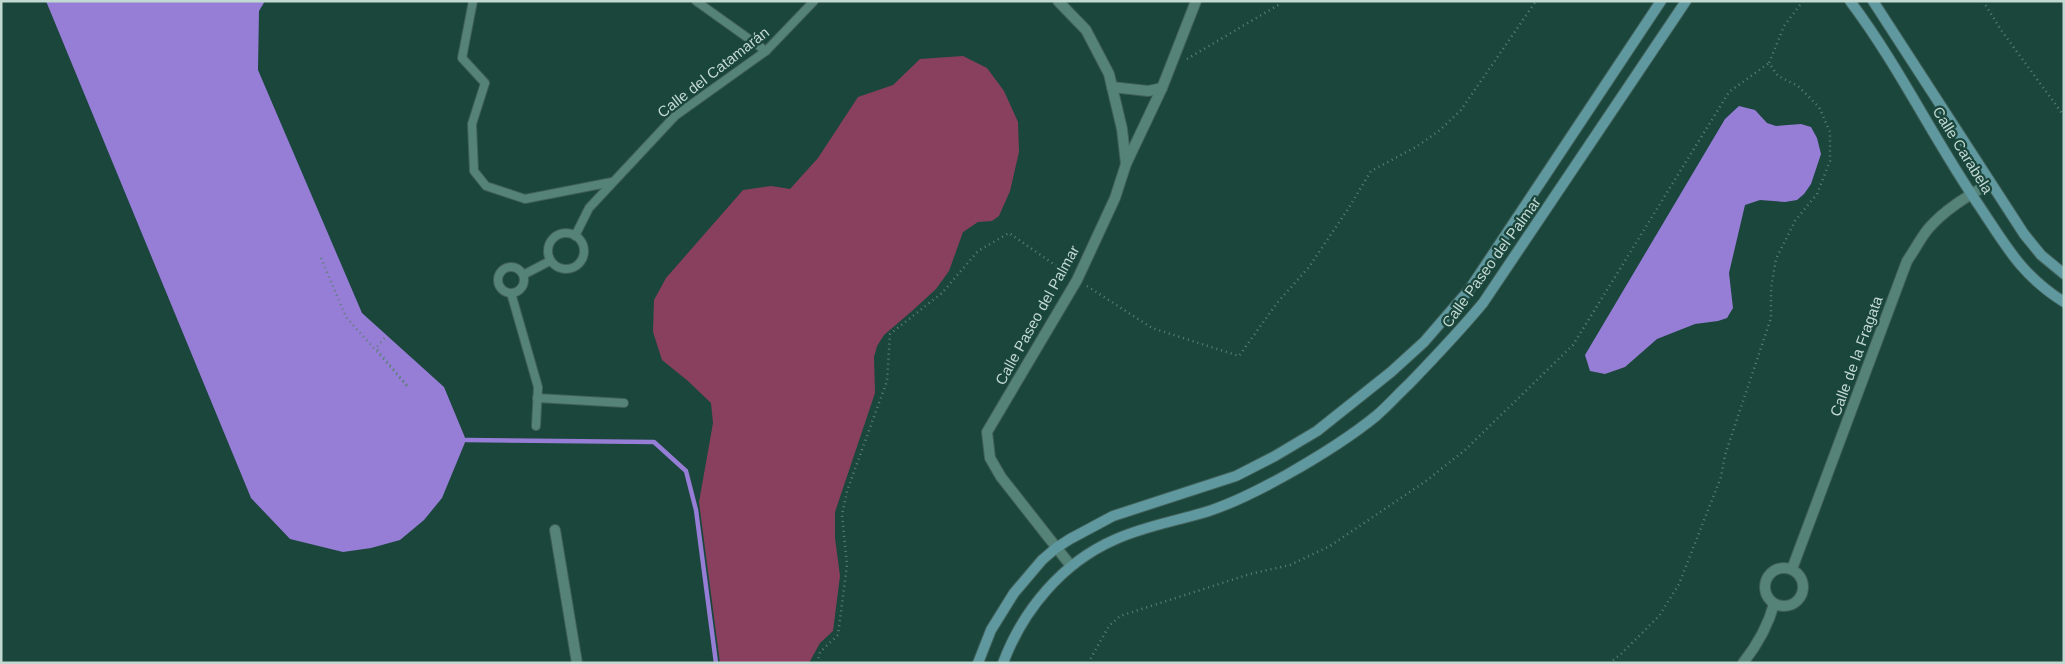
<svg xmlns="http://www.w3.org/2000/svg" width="2065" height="664" font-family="Arial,sans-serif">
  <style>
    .green { fill: #89405e }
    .water { fill: #967dd5 }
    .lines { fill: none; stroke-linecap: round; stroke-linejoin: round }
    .stream { stroke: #967dd5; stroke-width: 4.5 }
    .lane-casing { stroke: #405f58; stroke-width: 10 }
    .street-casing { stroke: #405f58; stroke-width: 12 }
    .secondary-casing { stroke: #405f58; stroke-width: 12 }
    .path { stroke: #5d8078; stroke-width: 2.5; stroke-dasharray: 1 4; stroke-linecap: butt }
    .lane { stroke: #568377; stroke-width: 8 }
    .street { stroke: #568377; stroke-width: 10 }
    .secondary { stroke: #5f989e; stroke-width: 10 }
    .labels { text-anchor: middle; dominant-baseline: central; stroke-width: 4.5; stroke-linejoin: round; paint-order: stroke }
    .street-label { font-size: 15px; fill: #c2d9d2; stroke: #1a463c }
  </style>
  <rect width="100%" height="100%" fill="#1a463c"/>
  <path class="green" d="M963 56 987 68 1004 91 1018 122 1019 152 1010 191 999 216 992 221 978 222 963 232 949 271 936 289 912 311 884 335 877 346 874 357 875 393 835 512V538L840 576 833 631 820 643 809 663H720L699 502 713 423 711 403 688 381 662 360 653 332 654 300 666 278 743 190 771 186 790 189 818 158 858 97 893 85 920 59Z"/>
  <g class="water">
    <path d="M46 1H265L259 11 258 70 362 313 444 387 466 440 442 498 424 520 400 540 371 548 343 552 290 539 251 498Z"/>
    <path d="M1739 106 1755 110 1767 123 1776 126 1801 124 1811 127 1817 138 1821 154 1811 184 1804 194 1797 200 1785 202 1760 200 1745 205 1729 273 1733 308 1727 318 1718 321 1695 324 1657 339 1625 367 1605 374 1590 371 1585 355 1725 119Z"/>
  </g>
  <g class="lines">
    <path class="stream" d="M466 440 654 442 686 471 696 510 716 663"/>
    <g class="lane-casing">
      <g id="lane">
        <path d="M473 1 462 58 485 83 472 124 474 171 486 186 525 199 612 182"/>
        <path d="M696 1 766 51"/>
        <circle cx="566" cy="251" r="18"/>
        <path d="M575 236 589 208 675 116 766 51 814 1"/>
        <circle cx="511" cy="280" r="13"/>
        <path d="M523 275 550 261"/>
        <path d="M511 293 538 387 536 426"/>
        <path d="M537 398 624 403"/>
      </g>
    </g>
    <g class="street-casing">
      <g id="street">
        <path d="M1058 1 1086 30 1109 74 1122 129 1126 164"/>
        <path d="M1112 87 1148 91 1162 88"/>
        <path d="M555 530 577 663"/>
        <path d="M1071 566 1001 477 990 458 987 432 1077 280 1115 198 1126 164 1162 88 1196 1"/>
        <circle cx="1784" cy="587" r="19"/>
        <path d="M1792 569 1907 261C1914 251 1920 239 1928 229 1945 209 1968 196 1990 183"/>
        <path d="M1743 663C1758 644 1768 626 1774 604"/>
      </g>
    </g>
    <g class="secondary-casing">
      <g id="secondary">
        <path d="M1850 1C1899 66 1934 140 1980 207 2006 246 2022 276 2064 302"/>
        <path d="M1873 1 2024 234 2041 255 2064 274"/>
        <path d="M978 663 991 630 1014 593 1042 560 1056 548 1070 539 1113 516 1236 476 1275 456 1317 431 1391 372 1424 342 1469 290 1661 1"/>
        <path d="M1003 663C1023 610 1062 563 1114 540 1144 526 1177 521 1209 511 1236 502 1263 488 1288 474 1318 457 1349 438 1376 416 1388 406 1398 394 1409 384 1435 357 1459 332 1483 303L1686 1"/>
      </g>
    </g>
    <g class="path">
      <path d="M1983 1 2001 30 2064 116"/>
      <path d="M1187 59 1280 4"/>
      <path d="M321 258 346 317 408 387 376 348 387 335"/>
      <path d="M1087 286 1152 328 1239 356 1277 303 1309 267 1348 209 1371 171 1416 147 1440 130 1461 110 1536 1"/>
      <path d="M817 663 820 652 838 635 847 565 842 515 847 491 887 381 890 334 942 293 978 251 1009 233 1068 274"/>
      <path d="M1088 663 1109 626 1120 616 1250 574 1290 565 1330 546 1426 481 1465 450 1573 345 1729 92 1769 63"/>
      <path d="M1609 663 1621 654 1659 616 1679 584 1721 477 1725 455 1771 318V288L1776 259 1795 221 1817 194 1830 161V132L1819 107 1798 86 1778 76 1769 63 1784 26 1803 1"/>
    </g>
    <use href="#lane" class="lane"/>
    <use href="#street" class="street"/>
    <use href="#secondary" class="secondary"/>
  </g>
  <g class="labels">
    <g class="street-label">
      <text transform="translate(713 72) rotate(-38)">Calle del Catamarán</text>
      <text transform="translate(1963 150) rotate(58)">Calle Carabela</text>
      <text transform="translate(1491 262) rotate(-54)">Calle Paseo del Palmar</text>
      <text transform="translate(1037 315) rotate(-61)">Calle Paseo del Palmar</text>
      <text transform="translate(1856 356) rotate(-70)">Calle de la Fragata</text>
    </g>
  </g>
  <rect width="2065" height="664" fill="none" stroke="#c2d9d2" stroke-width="5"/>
</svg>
